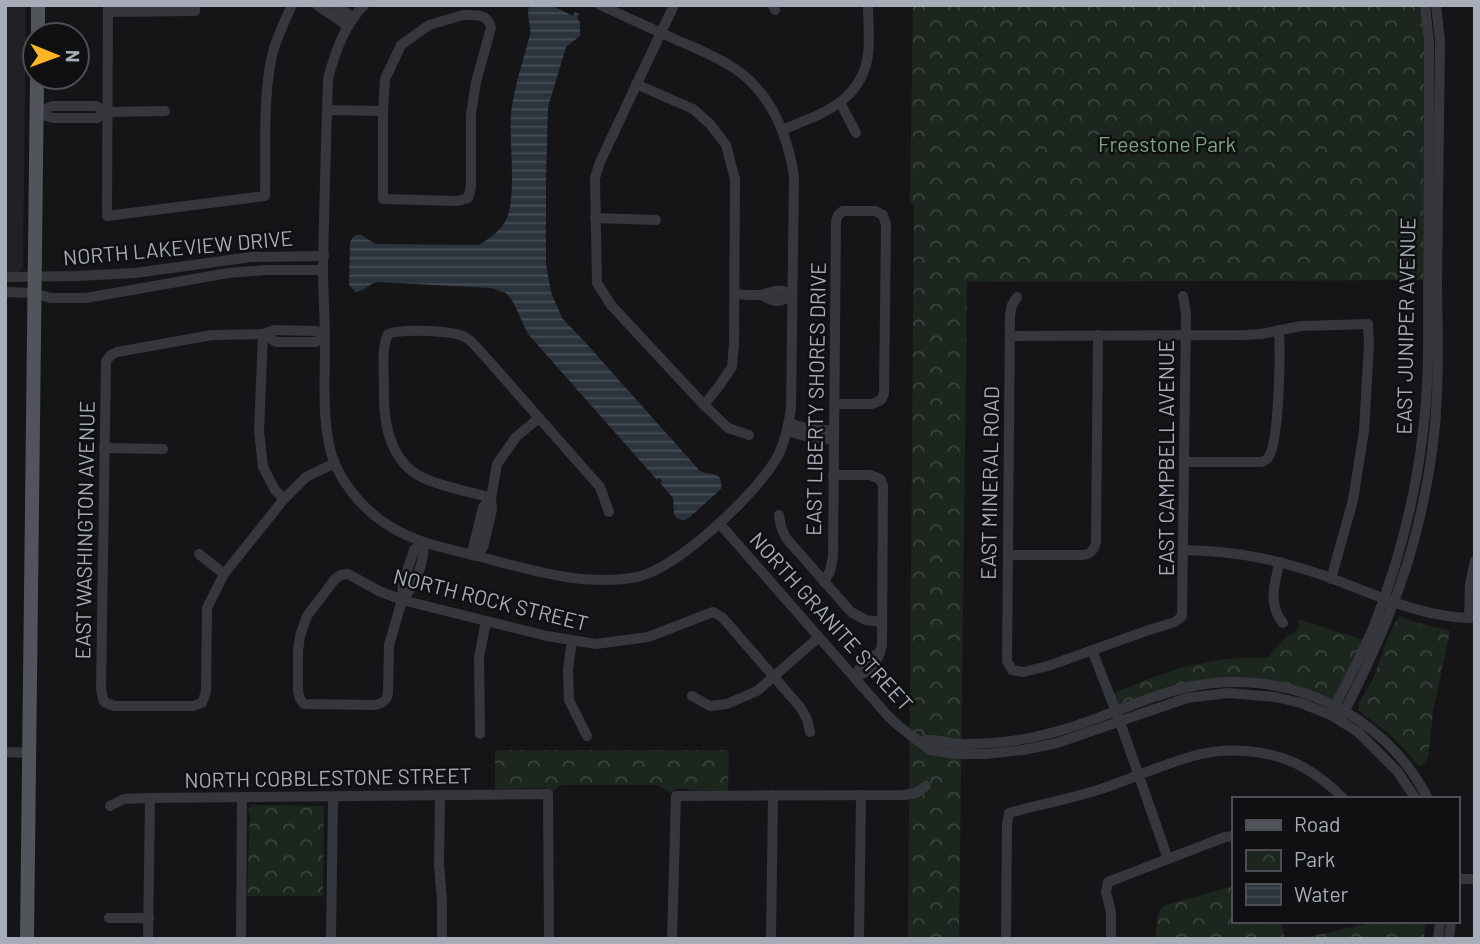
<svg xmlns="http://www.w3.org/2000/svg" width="1480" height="944" font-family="Barlow,sans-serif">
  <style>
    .built { fill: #212125 }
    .park { fill: url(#park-crowns) }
    .water { fill: url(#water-rules) }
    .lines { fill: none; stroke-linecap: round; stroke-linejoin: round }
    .minor { stroke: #36373d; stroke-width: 10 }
    .major { stroke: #52545c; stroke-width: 14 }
    .labels { text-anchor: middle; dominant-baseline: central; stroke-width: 5; stroke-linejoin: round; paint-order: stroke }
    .park-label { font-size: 21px; fill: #7ca47f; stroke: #101012 }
    .street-label { font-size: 21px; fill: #a6acb8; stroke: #101012 }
  </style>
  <defs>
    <pattern id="park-crowns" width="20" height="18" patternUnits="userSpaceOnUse" patternTransform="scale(1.75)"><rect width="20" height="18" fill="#1d261e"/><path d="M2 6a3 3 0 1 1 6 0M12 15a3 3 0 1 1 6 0" fill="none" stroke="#3b433d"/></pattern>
    <pattern id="water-rules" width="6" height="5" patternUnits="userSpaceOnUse" patternTransform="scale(1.75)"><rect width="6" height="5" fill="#2b343c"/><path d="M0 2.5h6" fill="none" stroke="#474f56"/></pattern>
  </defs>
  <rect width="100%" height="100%" fill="#151517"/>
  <path class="built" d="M5 5H26L23 267 18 272H5Z"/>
  <g class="park">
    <path d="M913 5H1420L1424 45 1423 280 967 282 959 939H908L914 204 910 203Z"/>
    <path d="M1400 616 1408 620 1450 631 1433 712 1428 758 1420 767 1393 737 1358 710C1359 698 1368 690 1373 679 1382 659 1386 634 1400 616Z"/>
    <path d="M1298 619 1364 640 1333 710 1301 696 1243 685 1209 688 1177 694 1117 717 1109 695 1146 680 1180 668 1223 659 1268 657 1286 637 1297 631 1299 625Z"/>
    <path d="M495 750H729L728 791 691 790 679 788 675 789 670 793 657 785H561L552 792 545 788 495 789Z"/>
    <path d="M252 805 324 806 323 896H247L250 817 248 809Z"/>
    <path d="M1233 886V921H1281L1285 939H1155L1158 913 1163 906Z"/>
    <path d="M1366 924H1425L1424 939H1299Z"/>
  </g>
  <path class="water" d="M530 5H551L573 16 575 12 579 14 577 18 580 23V36L566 47 548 107 546 182V264L551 292 562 318 585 342 699 470C709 478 724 468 721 489L690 517 684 520 678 519 674 514 673 498 660 483 662 481 659 478 657 480 528 334 513 302 506 293 491 288 377 282C369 284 364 291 356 292L349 285 350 243C357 226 366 240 376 244L479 245C489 239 500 231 506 220 517 200 509 139 511 113 514 87 523 61 530 35 532 25 525 15 530 5Z"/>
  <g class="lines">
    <g class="minor">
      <path d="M108 5 107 216 265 196C266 153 263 109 270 66 273 45 283 25 292 5"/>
      <path d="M317 5 348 26"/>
      <path d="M335 5 352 17"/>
      <path d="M364 5C344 26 335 52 328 79 326 143 324 206 323 270 323 294 325 319 325 344 325 380 321 431 335 464 346 489 367 513 391 527 419 544 449 549 481 557 530 570 585 587 637 577 678 568 755 495 776 459 785 444 788 426 791 409L794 176C788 138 773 98 741 73 722 59 700 50 679 41 653 29 626 17 600 5"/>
      <path d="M674 5 600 162 595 178 597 283 611 305 704 405 728 428 749 435"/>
      <path d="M773 5 775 10"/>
      <path d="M108 12 195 11V5"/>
      <path d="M463 15C475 15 488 13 491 28L476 82 471 114V187L468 198 458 201 383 199V111L385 79 401 45 429 25Z"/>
      <path d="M636 84 693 109 710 124 726 145 735 179 734 344 732 367 719 386 704 405"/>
      <path d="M841 104 856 133"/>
      <path d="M327 110 383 111"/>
      <path d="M37 113 52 106H96L108 112 165 111"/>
      <path d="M37 113 53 118H97L108 112"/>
      <path d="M782 130C820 114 861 103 868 55 870 39 868 21 868 5"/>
      <path d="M595 218 656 220"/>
      <path d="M5 277 77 276 135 273 251 257 324 256"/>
      <path d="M5 292 35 293 50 298H86L228 273 266 270H323"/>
      <path d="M735 294C743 295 751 295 759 295 774 293 776 286 792 295"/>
      <path d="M762 295C774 303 780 303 792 295"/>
      <path d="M1017 297 1012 305 1010 315 1007 661 1012 670 1023 672 1048 666 1146 631 1175 622 1182 616 1186 314 1183 296"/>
      <path d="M263 334 276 342H316L325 337 316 331 274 330 263 334 212 335 117 352 111 355 106 361 101 690 104 702 114 706H193L202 703 206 692 207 608 224 574 284 499 306 477 335 463"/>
      <path d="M263 334 259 430 263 467 275 490 284 499"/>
      <path d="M1010 336 1245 335 1261 334 1301 326 1368 324 1369 344 1364 431 1353 500 1331 579"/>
      <path d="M789 423 806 428 834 431"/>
      <path d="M788 431 805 436 834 440"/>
      <path d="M104 448 163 449"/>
      <path d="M1185 462H1257C1261 462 1264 462 1267 459 1280 447 1280 351 1279 330"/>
      <path d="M833 475H870L880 479 883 486 882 645C877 664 874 670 855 677"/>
      <path d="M491 498C471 492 448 488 428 480 390 465 383 424 384 388 384 371 381 349 388 334 400 329 453 330 465 337 471 340 476 347 481 352L600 487 609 512"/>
      <path d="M779 515 781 527 786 538 851 612 866 620 882 622"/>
      <path d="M719 523 888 716 900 727 930 750 957 754H986L1023 750 1057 743 1187 698 1228 693 1275 697 1301 703 1331 715 1358 732 1397 771 1416 799"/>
      <path d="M423 542 414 550 403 583 402 600 389 645 388 693C387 701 382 704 374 705L304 704 300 699 298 692V651L300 636 307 616 335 579 341 575 348 574 379 591 402 600 547 636 596 644 648 637 713 612 722 617 800 707 807 719 810 732"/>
      <path d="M1184 550C1237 551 1281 560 1331 578 1378 596 1423 618 1475 618"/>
      <path d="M199 554 224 574"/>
      <path d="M1008 555H1081C1090 555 1094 551 1096 542L1098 335"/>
      <path d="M477 556 483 547 492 510 491 498 497 464 516 437 539 418"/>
      <path d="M477 556 473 548 483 507 491 498"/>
      <path d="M1280 562C1274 583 1268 605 1283 623"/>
      <path d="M824 582 830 571 833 557 836 221 838 215 843 211H875L883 215 886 225 884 393 881 400 872 404H834"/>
      <path d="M402 600C414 588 426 560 423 542"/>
      <path d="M1469 618 1470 584 1475 561"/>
      <path d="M572 641 568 669 569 700 587 736"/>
      <path d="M1092 650 1120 722 1168 859"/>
      <path d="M855 677C861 664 867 658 880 653"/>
      <path d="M692 696 710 706 727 704 757 691 819 637"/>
      <path d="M1331 715C1345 684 1363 654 1375 623 1408 538 1426 450 1428 360L1429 42 1425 5"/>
      <path d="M1340 720C1374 654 1405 586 1421 512 1430 473 1436 432 1437 391 1439 354 1437 317 1437 280 1438 200 1439 120 1440 40L1436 5"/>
      <path d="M480 734 479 657 486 622"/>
      <path d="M921 741C934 737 948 744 963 744 991 744 1020 741 1047 734 1096 723 1140 697 1189 687 1283 666 1385 712 1428 799"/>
      <path d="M5 752 29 753"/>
      <path d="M440 795 439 864 442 901V939"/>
      <path d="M110 806 124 799 150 798 548 794 549 939"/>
      <path d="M1457 879H1475"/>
      <path d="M109 918H149"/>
      <path d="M148 939 150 798"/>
      <path d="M241 939 242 797"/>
      <path d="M331 939 333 796"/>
      <path d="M672 939 676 796 904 795 916 793 926 786"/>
      <path d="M771 939 773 795"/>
      <path d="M859 939 861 795"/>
      <path d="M1006 939 1007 824 1009 813C1042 804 1075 798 1107 787 1135 777 1164 764 1193 756 1226 747 1266 749 1297 764 1314 772 1331 786 1344 799"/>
      <path d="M1111 939V912L1106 892 1108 882 1225 837 1233 836"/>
      <path d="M1438 939 1440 921"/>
      <path d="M1449 939 1451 921"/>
    </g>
    <g class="major">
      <path d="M38 35V5"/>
      <path d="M27 939 37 77"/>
    </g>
  </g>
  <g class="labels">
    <g class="park-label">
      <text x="1167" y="143">Freestone Park</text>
    </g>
    <g class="street-label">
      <text transform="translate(178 247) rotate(-5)">NORTH LAKEVIEW DRIVE</text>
      <text transform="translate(1405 326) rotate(-89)">EAST JUNIPER AVENUE</text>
      <text transform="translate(815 399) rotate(-89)">EAST LIBERTY SHORES DRIVE</text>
      <text transform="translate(1165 458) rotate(-90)">EAST CAMPBELL AVENUE</text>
      <text transform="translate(989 483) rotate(-89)">EAST MINERAL ROAD</text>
      <text transform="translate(84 530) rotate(-89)">EAST WASHINGTON AVENUE</text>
      <text transform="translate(491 599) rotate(14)">NORTH ROCK STREET</text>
      <text transform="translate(832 621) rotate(48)">NORTH GRANITE STREET</text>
      <text transform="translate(328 777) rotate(-1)">NORTH COBBLESTONE STREET</text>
    </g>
  </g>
  <rect width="1480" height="944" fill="none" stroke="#a6acb8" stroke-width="14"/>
  <rect x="1232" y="797" width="228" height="126" fill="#101012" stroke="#4c4e54" stroke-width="2"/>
  <rect x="1246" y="820" width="35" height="10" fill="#52545c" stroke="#4c4e54" stroke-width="2"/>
  <text x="1294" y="832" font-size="21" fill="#a6acb8">Road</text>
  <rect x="1246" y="850" width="35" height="21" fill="url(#park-crowns)" stroke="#4c4e54" stroke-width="2"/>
  <text x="1294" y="867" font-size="21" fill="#a6acb8">Park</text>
  <rect x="1246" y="884" width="35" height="21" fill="url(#water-rules)" stroke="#4c4e54" stroke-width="2"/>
  <text x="1294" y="902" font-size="21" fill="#a6acb8">Water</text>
  <g transform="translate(56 56) rotate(91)"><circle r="33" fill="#101012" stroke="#4c4e54" stroke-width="2"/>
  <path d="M0-5L12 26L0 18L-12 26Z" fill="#fdb528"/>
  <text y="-10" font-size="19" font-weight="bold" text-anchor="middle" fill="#a6acb8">N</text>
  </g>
</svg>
